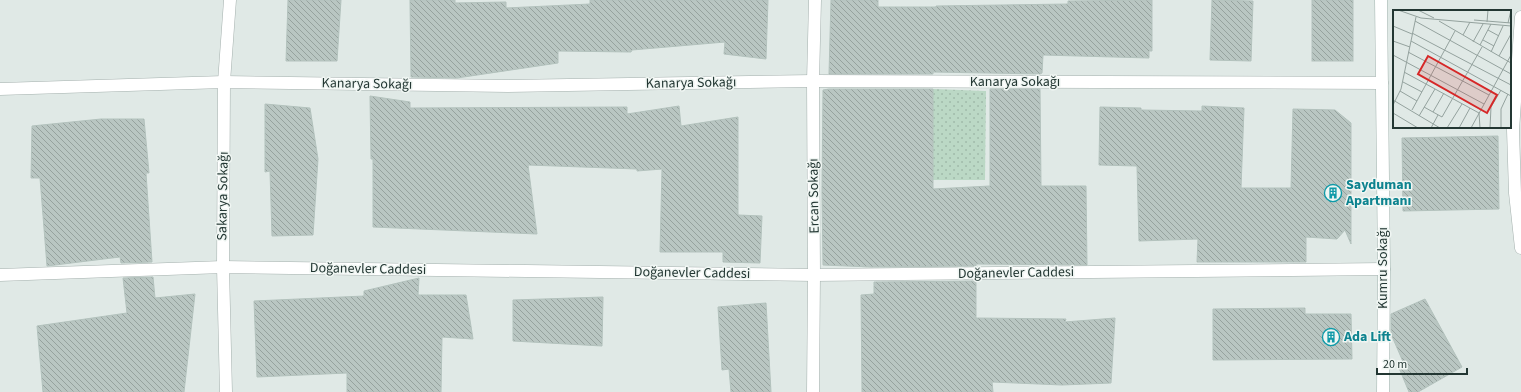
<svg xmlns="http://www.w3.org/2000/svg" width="1521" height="392" font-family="'Source Sans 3',sans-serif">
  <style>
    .grass { fill: url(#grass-dots) }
    .building { fill: url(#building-back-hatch); stroke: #b3c2bd }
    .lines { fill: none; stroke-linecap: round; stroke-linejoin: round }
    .street-casing { stroke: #a4b0ad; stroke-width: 13 }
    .secondary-casing { stroke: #a1b3ae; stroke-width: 13 }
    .street { stroke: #fff; stroke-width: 12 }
    .secondary { stroke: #fff; stroke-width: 12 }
    .labels { text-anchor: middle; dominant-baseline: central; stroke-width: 3; stroke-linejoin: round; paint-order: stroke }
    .street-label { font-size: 14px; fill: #233733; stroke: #f0f6f3 }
    .culture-label { font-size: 14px; font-weight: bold; fill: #0d838f; stroke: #f0f6f3; text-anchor: start }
    .inset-road { fill: none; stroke: #94a29e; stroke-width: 1 }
    .view { fill: #d62828; fill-opacity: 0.15; stroke: #d62828; stroke-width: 2 }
    .inset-edge { fill: none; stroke: #233733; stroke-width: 2 }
  </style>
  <defs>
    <pattern id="grass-dots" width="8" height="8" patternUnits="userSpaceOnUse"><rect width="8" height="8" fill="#bbd8c5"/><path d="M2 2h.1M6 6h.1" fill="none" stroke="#a0baaa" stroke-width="1.8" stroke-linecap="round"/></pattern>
    <pattern id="building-back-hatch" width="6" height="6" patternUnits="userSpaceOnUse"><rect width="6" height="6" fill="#b9c6c2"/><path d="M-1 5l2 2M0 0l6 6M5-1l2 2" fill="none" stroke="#96a29e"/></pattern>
  </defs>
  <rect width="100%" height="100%" fill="#e0e9e6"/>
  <path class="grass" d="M933 89 986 91 985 180H933Z"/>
  <g class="building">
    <path d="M288 0H341L337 61H286Z"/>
    <path d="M410 0H455V3L506 2V8L590 4V0H768L766 59 724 54 725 42 632 50 631 52 558 51V63L457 78 411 77Z"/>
    <path d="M831 0H878V7H936V6L1068 4V1L1152 0V51H1149V58L1043 55 1042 73 1040 74 933 72V74H829Z"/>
    <path d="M1212 0 1253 1 1251 61 1210 60Z"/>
    <rect x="1312" y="0" width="41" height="61"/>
    <path d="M829 89H933V189L990 186V89H1040L1041 186H1086L1087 265 976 264V266L871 267 823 265 822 192 823 90Z"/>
    <path d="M370 96 410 102V108L627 107V114L679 106 681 126 738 117V215L762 216 760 263 723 262V252H660L662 169 637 171V169L528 165 537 234 373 227V159H371Z"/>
    <path d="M265 104 310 108 318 159 313 235 272 236 270 171 265 172Z"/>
    <path d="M1202 106 1244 108 1241 188H1291L1293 109 1335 110 1351 123V244L1345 230 1337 239 1306 237V262H1197L1198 239 1139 241 1137 166 1099 165 1100 107 1141 108V110L1202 111Z"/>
    <path d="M101 119H144L149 173H146L152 262 121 263 120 257 47 266 40 178H31L32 126Z"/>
    <path d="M1498 136 1499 209 1403 211 1402 138Z"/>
    <path d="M153 277 155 298 195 294 184 392H43L37 326 127 313 123 278Z"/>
    <path d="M419 278 418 295H466L473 339 442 337 441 392H347V373L257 377 254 301 364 296V291Z"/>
    <path d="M976 281V318L1066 319 1065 322 1115 318 1111 383 1062 385 992 382 993 392H862L861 295 874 294V282Z"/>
    <path d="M603 297 602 346 513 341V300Z"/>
    <path d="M1425 299 1462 367 1418 392H1409L1399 368 1404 364 1391 334V314Z"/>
    <path d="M766 303 771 392H731L729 369 722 370 718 307Z"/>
    <path d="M1305 308V314H1351L1352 359 1213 360V309Z"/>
  </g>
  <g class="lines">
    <g class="street-casing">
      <g id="street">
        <path d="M1521 17 1513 130 1515 193 1521 248"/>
        <path d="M0 89 224 82 508 86 813 81 1382 83"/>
        <path d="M0 275 223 267 814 275 1384 269"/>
        <path d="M226 392 223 267 224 82 230 0"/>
        <path d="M813 392 814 275 813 81 815 0"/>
      </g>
    </g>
    <g class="secondary-casing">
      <path id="secondary" d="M1381 0 1384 269 1383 392"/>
    </g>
    <use href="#street" class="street"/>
    <use href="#secondary" class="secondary"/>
  </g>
  <defs>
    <g id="building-ring" transform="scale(0.9)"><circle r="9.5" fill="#f0f6f3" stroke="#0f9aa8" stroke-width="1.5"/><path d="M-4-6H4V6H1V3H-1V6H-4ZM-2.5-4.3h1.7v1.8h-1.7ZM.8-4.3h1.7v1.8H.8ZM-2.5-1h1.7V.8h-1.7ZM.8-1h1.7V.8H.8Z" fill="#0f9aa8"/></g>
  </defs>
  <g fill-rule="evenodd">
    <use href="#building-ring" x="1333" y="193"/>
    <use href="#building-ring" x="1331" y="337"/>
  </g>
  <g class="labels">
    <g class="street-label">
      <text x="1015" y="82">Kanarya Sokağı</text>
      <text transform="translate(691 83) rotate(-1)">Kanarya Sokağı</text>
      <text transform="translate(367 84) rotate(1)">Kanarya Sokağı</text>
      <text transform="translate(223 196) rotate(-89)">Sakarya Sokağı</text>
      <text transform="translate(814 196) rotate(-91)">Ercan Sokağı</text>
      <text transform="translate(1383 268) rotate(-90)">Kumru Sokağı</text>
      <text transform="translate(368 269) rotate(1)">Doğanevler Caddesi</text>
      <text transform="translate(692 273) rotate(1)">Doğanevler Caddesi</text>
      <text transform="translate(1016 273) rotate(-1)">Doğanevler Caddesi</text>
    </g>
    <g class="culture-label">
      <text x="1346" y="185">Sayduman<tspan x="1346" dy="16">Apartmanı</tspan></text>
      <text x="1344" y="337">Ada Lift</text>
    </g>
  </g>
  <g transform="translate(1393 10)">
    <rect width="118" height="118" fill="#e0e9e6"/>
    <path class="inset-road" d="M5 0 28 8 118 16M25 0 41 8M81 10 118 13M22 11 118 64M46 11 118 53M94 12 95 0M115 13 118 0M0 16 19 24M95 20 106 26M19 23 118 75M70 25 77 12M90 30 101 36M0 31 17 37M18 31 118 86M80 32 90 14M87 35 98 14M15 42 96 85M98 42 110 16M0 45 91 94M106 46 118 24M11 62 86 103 87 118M10 72 29 82M7 81 24 91M0 90 47 118M0 95 8 79 23 7M31 97 49 107 89 37M19 100 62 21M40 102 51 83M0 103 25 118M26 106 42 79M38 118 45 105M54 118 69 94M66 118 77 98M78 118 118 45M97 118 98 97 108 80M108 118V99L115 84"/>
    <path class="view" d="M35 46 104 85 94 103 25 64Z"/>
    <rect width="118" height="118" class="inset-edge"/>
  </g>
  <path d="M1377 368v6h90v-6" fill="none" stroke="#233733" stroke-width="2"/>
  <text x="1383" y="368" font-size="12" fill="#233733" stroke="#f0f6f3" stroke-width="3" paint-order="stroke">20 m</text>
</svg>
